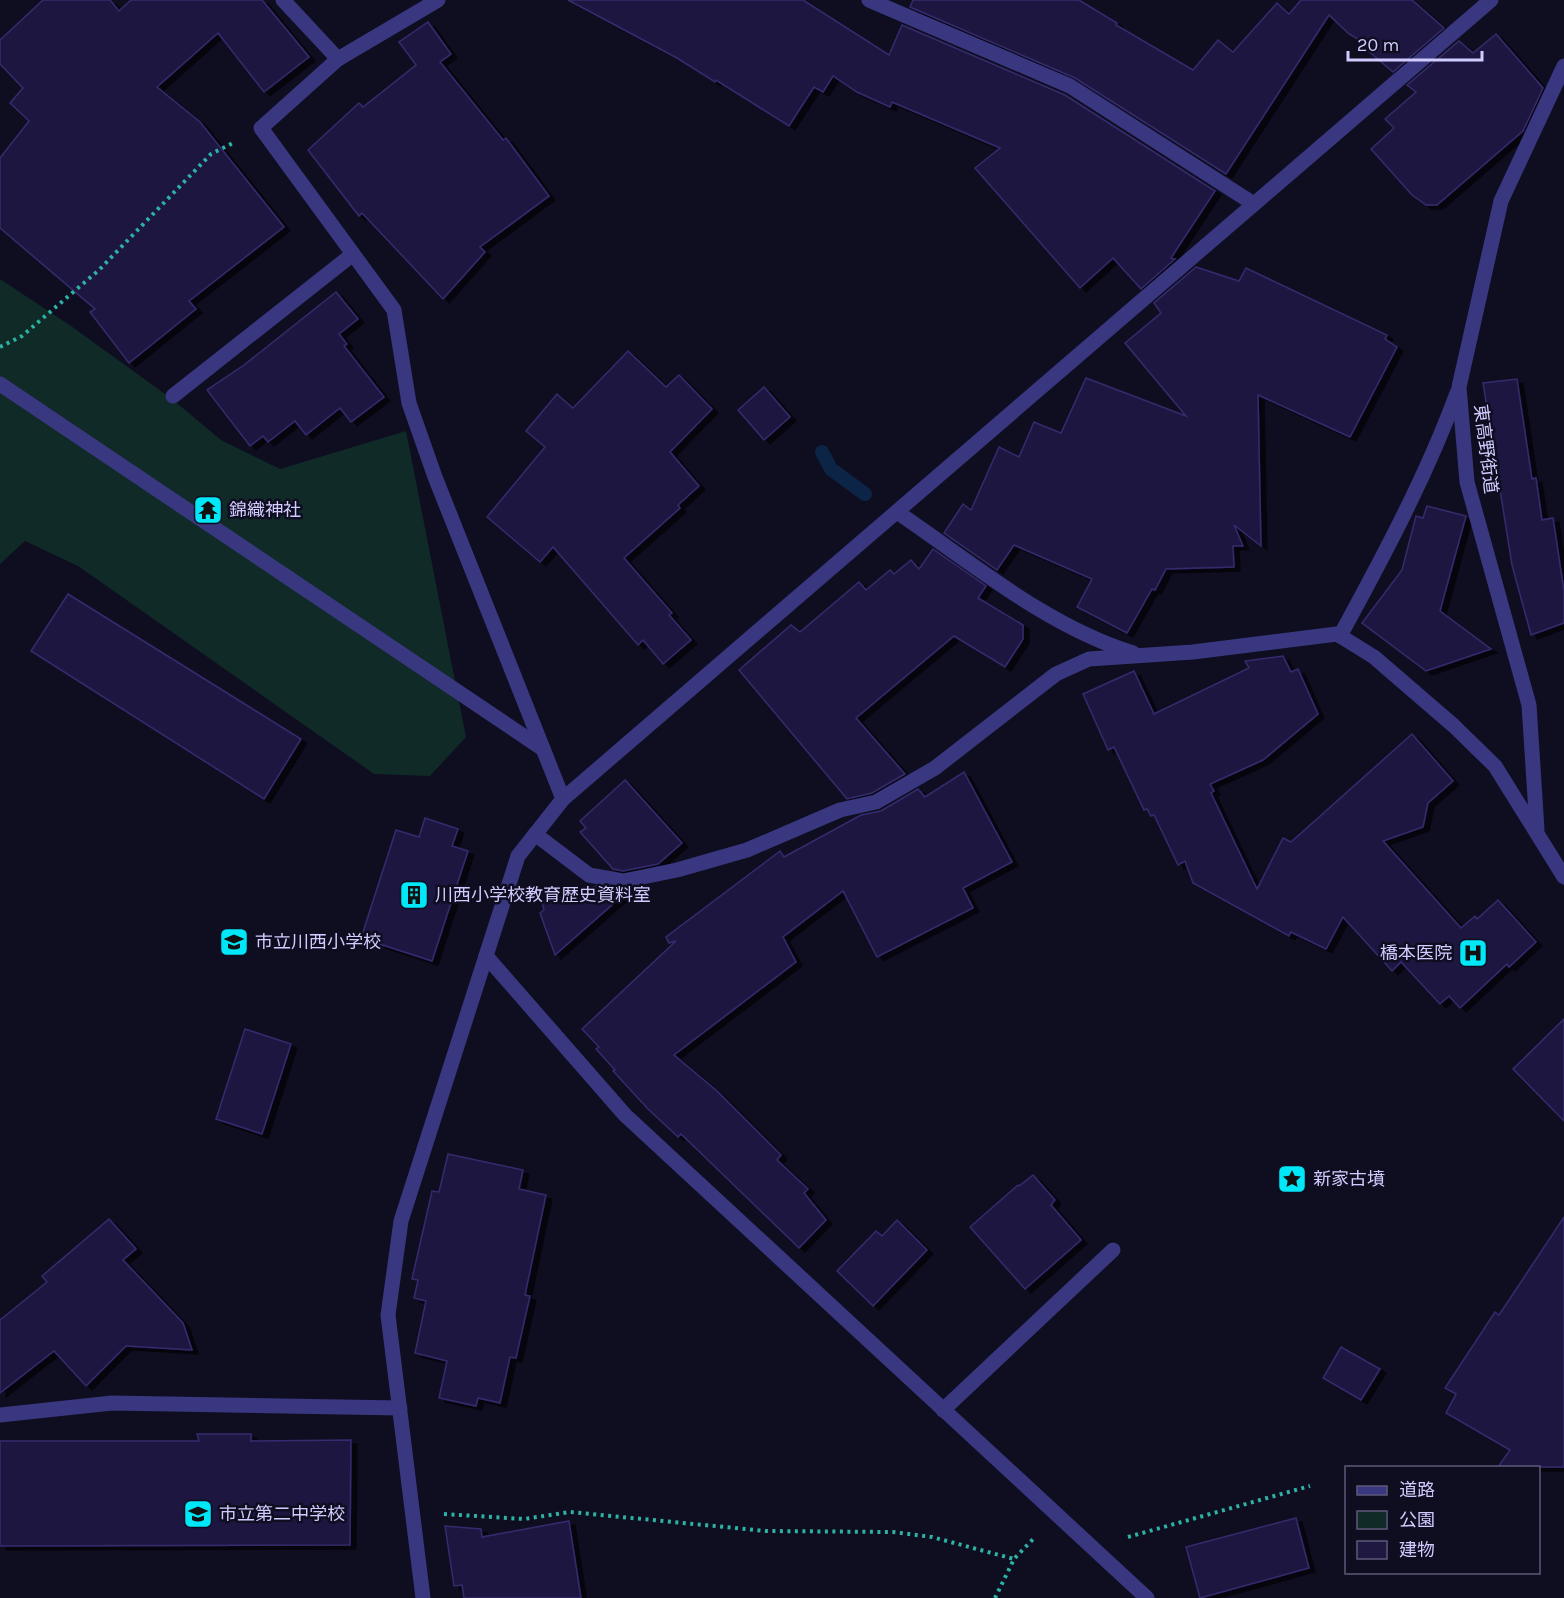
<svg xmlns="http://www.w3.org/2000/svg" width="1564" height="1598" font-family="Karla,'Noto Sans JP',sans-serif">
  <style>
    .green { fill: #102a28 }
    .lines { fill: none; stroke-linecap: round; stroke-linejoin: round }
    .stream { stroke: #0c2445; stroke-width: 14 }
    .building { fill: #1f1941; stroke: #352b6d; stroke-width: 1.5; filter: url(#shadow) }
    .path { stroke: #2db2a5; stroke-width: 4; stroke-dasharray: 3 4.5; stroke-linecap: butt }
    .service { stroke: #38377f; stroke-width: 15 }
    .minor { stroke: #38377f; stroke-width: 15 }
    .labels { text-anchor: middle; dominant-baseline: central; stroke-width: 5; stroke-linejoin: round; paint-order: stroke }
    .street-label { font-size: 18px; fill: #d0ccff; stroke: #0f0d20 }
    .poi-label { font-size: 18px; fill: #d0ccff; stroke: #0f0d20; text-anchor: start }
  </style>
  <defs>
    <filter id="shadow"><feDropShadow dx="6" dy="4" stdDeviation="0" flood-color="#0009"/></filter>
  </defs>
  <rect width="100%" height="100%" fill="#0f0d20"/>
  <path class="green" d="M0 279 71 326 172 399 221 440 280 469 406 431 466 737 430 776 374 774 78 566 25 541 0 564Z"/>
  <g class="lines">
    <path class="stream" d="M822 452 831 469 865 494"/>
  </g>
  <g class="building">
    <path d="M43 0H110L119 11 131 0H262L309 57 264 92 218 33 157 87 200 122 284 227 189 301 196 309 129 363 90 312 95 309 0 228V158L29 121 10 103 23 88 0 64V40Z"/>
    <path d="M568 0H803L889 55 902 25 1065 95 1215 191 1171 258 1175 259 1141 289 1113 258 1080 288 975 168 1000 148 892 102 890 107 857 92 833 76 823 92 814 87 789 126 716 80 715 82 677 58Z"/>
    <path d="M913 0H1079L1117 23 1116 25 1193 70 1218 40 1233 52 1277 3 1289 14 1301 0H1412L1444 28 1393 72 1366 49 1368 45 1349 34 1329 15 1226 174 1075 78 910 7Z"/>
    <path d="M428 22 451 54 440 62 503 140 506 138 549 196 480 247 485 252 443 299 362 213 359 216 308 150 359 103 363 107 416 65 399 42Z"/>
    <path d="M1496 34 1543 88 1523 131 1437 205H1426L1412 195 1371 149 1394 128 1385 119 1416 92 1407 85 1459 41 1473 53Z"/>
    <path d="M1196 267 1239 281 1246 268 1387 335 1385 339 1397 347 1350 437 1258 395 1261 546 1234 525 1243 546H1233L1234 567 1166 569 1155 590 1152 589 1127 633 1077 607 1092 579 1014 545 997 570 944 533 963 504 971 510 999 447 1019 457 1034 422 1061 433 1086 378 1186 416 1125 343 1161 313 1154 303Z"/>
    <path d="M336 292 358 319 339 334 347 344 344 346 384 397 351 422 340 408 306 435 295 421 268 442 263 436 250 446 207 390 244 365Z"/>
    <path d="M628 351 666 387 679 375 712 409 670 452 699 486 678 505 680 508 624 558 672 613 669 615 691 640 663 664 643 640 638 645 553 547 540 562 487 517 545 447 526 431 557 394 573 408Z"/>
    <path d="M1517 379 1532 479 1536 478 1542 520 1553 518 1564 591V623L1531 635 1512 565 1483 383Z"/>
    <path d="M764 387 790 417 764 440 738 410Z"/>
    <path d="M1427 506 1466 516 1440 611 1491 649 1426 671 1362 623 1402 570 1416 516 1423 518Z"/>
    <path d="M933 549 986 586 978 598 1023 625V639L1005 667 954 636 856 718 905 774 872 793 847 799 739 670 791 625 800 632 859 582 866 590 890 570 894 574 911 560 919 569Z"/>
    <path d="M68 594 301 739 264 799 31 651Z"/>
    <path d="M1283 656 1291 672 1298 669 1318 714 1263 760 1210 784 1214 791 1211 793 1257 889 1283 838 1291 842 1412 734 1453 781 1428 803 1423 827 1383 841 1461 928 1475 916 1477 919 1498 900 1536 942 1509 967 1507 964 1460 1008 1449 996 1440 1004 1401 962 1392 971 1343 917 1326 949 1291 932 1289 936 1193 883 1185 861 1178 865 1154 815 1151 816 1147 809 1144 810 1114 747 1108 750 1083 694 1134 671 1154 714 1249 668 1245 661Z"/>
    <path d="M964 772 1012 862 963 888 973 908 877 957 843 891 783 937 796 962 674 1055 717 1091 781 1155 777 1160 808 1189 804 1193 826 1220 799 1248 681 1134 678 1137 648 1109 613 1071 615 1070 596 1049 599 1047 582 1029 676 941 669 943 666 937 780 851 784 857 861 815 881 811 918 789 925 797Z"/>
    <path d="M625 780 682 843 658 864 623 871 613 869 580 832 586 828 580 821Z"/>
    <path d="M425 818 458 829 452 846 468 851 432 961 361 938 396 830 419 837Z"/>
    <path d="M597 886 629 890 555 955 540 913 544 910 542 903Z"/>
    <path d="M1564 1019V1121L1513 1069Z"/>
    <path d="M245 1029 291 1044 262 1134 216 1119Z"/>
    <path d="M448 1154 523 1170 519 1189 546 1195 525 1295 530 1296 516 1358 510 1357 500 1403 478 1398 476 1406 439 1398 447 1361 415 1353 426 1301 414 1298 418 1280 412 1279 432 1191 439 1192Z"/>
    <path d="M1033 1175 1055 1200 1051 1205 1081 1240 1025 1289 970 1227 1018 1185 1019 1186Z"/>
    <path d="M1564 1217V1467H1498L1510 1450 1446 1413 1456 1394 1445 1388 1495 1312 1499 1315Z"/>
    <path d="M109 1219 136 1249 123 1260 183 1323 192 1350 126 1346 86 1386 54 1351 0 1393V1320L47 1282 42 1276Z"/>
    <path d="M897 1220 927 1250 873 1306 837 1271 876 1231 882 1236Z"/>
    <path d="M1341 1347 1380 1369 1361 1400 1323 1378Z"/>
    <path d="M197 1434H251V1441L351 1440 350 1545 0 1546V1441H199Z"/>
    <path d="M1296 1518 1309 1568 1200 1598 1186 1547Z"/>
    <path d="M569 1521 581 1598H464L462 1585 454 1586 445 1526 481 1529 482 1537Z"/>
  </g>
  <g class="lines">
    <g class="path">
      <path d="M0 347 22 336 99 270 211 154 235 142"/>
      <path d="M444 1514 524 1519 570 1512 766 1531 893 1532 932 1537 1014 1559"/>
      <path d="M1128 1537 1310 1486"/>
      <path d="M995 1598 1014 1559 1035 1537"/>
    </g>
    <g class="service">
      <path d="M0 384 543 749"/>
      <path d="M943 1410 1113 1250"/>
    </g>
    <g class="minor">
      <path d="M283 0 338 59"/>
      <path d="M438 0 338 59 261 128 394 310 409 403 435 477 563 799"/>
      <path d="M869 0 1070 86 1254 204"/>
      <path d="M173 396 353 254"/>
      <path d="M897 512C971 562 1046 626 1133 653"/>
      <path d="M1340 636C1383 557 1426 477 1457 393"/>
      <path d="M1537 829 1529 705 1467 482 1459 387 1501 201 1564 66"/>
      <path d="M535 834 589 875 623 881 677 870 747 850 840 810 876 802 935 768 1056 674 1089 659 1193 652 1337 634 1374 657 1454 726 1495 766 1564 877"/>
      <path d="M486 956 625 1115 1147 1598"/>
      <path d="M0 1415 112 1403 400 1408"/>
      <path d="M423 1598 388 1315 401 1221 518 856 563 799 1491 0"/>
    </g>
  </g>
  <defs>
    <g id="temple-square" transform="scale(1.5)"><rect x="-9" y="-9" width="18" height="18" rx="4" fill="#00e7f7" stroke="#0f0d20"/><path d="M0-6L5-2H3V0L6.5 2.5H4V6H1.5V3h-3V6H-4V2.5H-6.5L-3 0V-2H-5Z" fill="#111"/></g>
    <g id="building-square" transform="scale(1.5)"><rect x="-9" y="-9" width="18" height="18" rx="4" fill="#00e7f7" stroke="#0f0d20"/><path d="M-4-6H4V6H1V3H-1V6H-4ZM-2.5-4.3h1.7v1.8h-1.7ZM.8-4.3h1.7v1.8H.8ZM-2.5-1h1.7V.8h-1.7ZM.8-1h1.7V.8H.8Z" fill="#111"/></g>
    <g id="school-square" transform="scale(1.5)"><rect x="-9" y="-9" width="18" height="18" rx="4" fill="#00e7f7" stroke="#0f0d20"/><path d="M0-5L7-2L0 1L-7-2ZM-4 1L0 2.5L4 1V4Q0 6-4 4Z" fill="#111"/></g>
    <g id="hospital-square" transform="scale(1.5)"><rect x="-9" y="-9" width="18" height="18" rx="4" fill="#00e7f7" stroke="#0f0d20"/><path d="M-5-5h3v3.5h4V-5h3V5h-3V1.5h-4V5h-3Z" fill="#111"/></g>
    <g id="sight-square" transform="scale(1.5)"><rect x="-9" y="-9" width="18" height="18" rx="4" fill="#00e7f7" stroke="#0f0d20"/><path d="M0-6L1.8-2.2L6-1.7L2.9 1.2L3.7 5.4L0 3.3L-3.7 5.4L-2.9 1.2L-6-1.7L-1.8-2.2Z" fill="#111"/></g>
  </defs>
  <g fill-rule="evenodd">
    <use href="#temple-square" x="208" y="510"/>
    <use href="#building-square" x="414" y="895"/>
    <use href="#school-square" x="234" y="942"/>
    <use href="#hospital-square" x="1473" y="953"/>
    <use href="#sight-square" x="1292" y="1179"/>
    <use href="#school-square" x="198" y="1514"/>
  </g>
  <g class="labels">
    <g class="street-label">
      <text transform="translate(1486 449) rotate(83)">東高野街道</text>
    </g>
    <g class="poi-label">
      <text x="229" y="510">錦織神社</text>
      <text x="435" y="895">川西小学校教育歴史資料室</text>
      <text x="255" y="942">市立川西小学校</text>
      <text x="1452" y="953" text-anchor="end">橋本医院</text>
      <text x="1313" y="1179">新家古墳</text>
      <text x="219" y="1514">市立第二中学校</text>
    </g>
  </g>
  <rect x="1345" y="1466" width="195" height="108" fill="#0f0d20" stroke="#5c5979" stroke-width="1.5"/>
  <rect x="1357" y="1486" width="30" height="9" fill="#38377f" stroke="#5c5979" stroke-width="1.5"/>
  <text x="1399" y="1496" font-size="18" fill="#d0ccff">道路</text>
  <rect x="1357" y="1511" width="30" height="18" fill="#102a28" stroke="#5c5979" stroke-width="1.5"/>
  <text x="1399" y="1526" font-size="18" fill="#d0ccff">公園</text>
  <rect x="1357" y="1541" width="30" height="18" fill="#1f1941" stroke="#5c5979" stroke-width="1.5"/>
  <text x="1399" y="1556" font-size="18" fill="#d0ccff">建物</text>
  <path d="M1348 51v9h134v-9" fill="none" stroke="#d0ccff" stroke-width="3"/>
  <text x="1357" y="51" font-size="18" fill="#d0ccff" stroke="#0f0d20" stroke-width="4.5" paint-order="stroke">20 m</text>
</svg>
